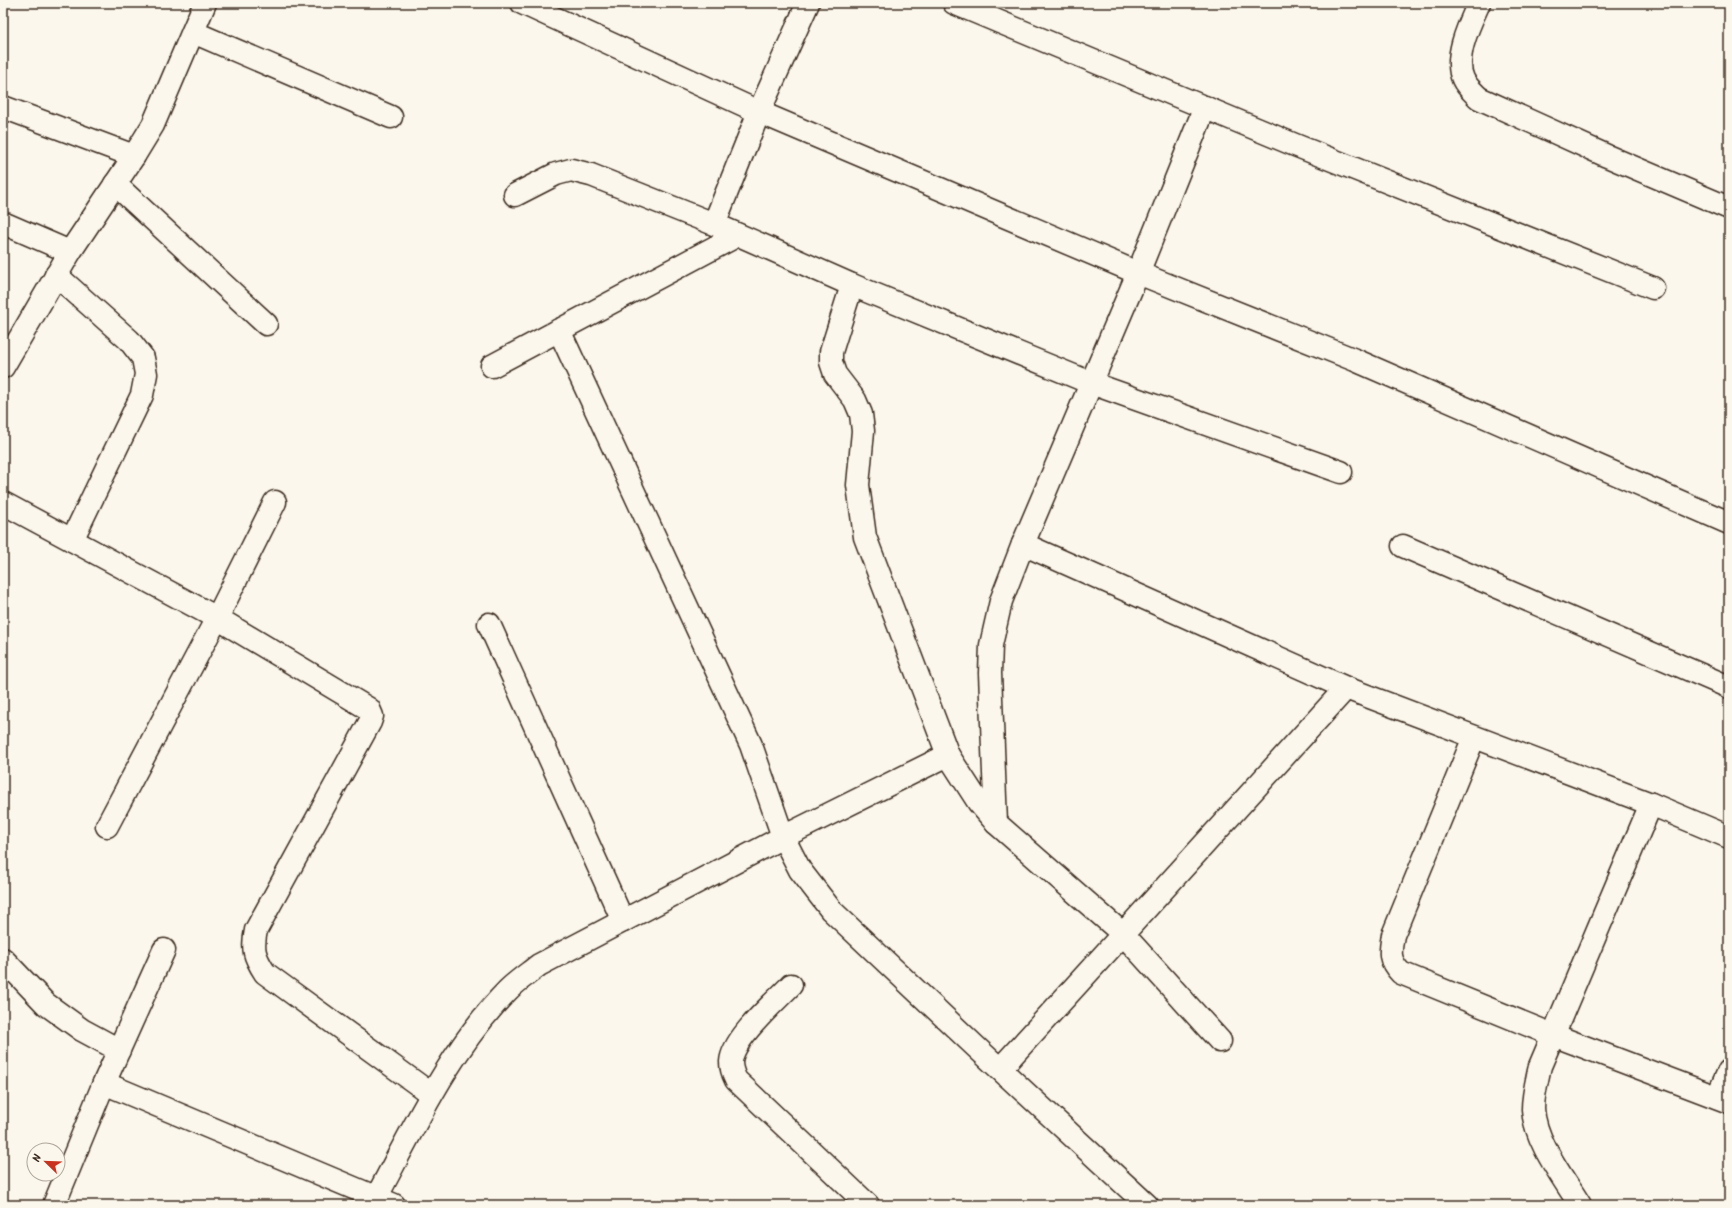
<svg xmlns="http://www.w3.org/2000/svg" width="1732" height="1208" font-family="Kalam,sans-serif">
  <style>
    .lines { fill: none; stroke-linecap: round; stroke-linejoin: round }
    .street-casing { stroke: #3b2a1e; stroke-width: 25 }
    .street { stroke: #fbf7ec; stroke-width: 22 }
  </style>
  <rect width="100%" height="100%" fill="#fbf7ec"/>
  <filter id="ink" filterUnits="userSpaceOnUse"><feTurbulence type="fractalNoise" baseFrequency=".025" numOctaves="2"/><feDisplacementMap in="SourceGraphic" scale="8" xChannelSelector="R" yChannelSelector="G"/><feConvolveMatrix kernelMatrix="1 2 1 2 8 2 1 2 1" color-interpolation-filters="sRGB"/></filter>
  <g filter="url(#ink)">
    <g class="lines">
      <g class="street-casing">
        <g id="street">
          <path d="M522 3 759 112 1138 273 1023 544 1346 688 1123 934 1220 1041"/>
          <path d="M808 3 759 112 714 224 852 285 831 352V362L835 374 855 400 861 414 863 431 858 485 865 537 948 755 979 803 996 823 1123 934 1000 1069"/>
          <path d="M954 3 1295 145 1653 288"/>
          <path d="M1479 3C1470 23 1453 57 1463 79 1466 86 1473 92 1479 98L1607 156 1729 208"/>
          <path d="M193 32 391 117"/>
          <path d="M3 107 134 156"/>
          <path d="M1205 107 1138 273 1355 360 1729 523"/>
          <path d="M115 184 266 324"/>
          <path d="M515 195 556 174 571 170 591 175 714 224"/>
          <path d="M3 223 70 252"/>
          <path d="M56 275 129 340 143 358 146 374 142 395 72 540"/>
          <path d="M852 285 1091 383 1341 472"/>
          <path d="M559 330 751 745 783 837 800 870 831 910 976 1047 1147 1205"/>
          <path d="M492 366 738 235"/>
          <path d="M3 367 70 252 134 156 153 125 205 3"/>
          <path d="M3 503 217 618 369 709 372 716 370 722 256 930C252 949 254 956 265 973L431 1094"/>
          <path d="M1403 546 1729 687"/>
          <path d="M489 624 623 921"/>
          <path d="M1346 688 1651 804 1729 837"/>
          <path d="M1474 737 1393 935C1390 952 1388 960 1401 973L1553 1035 1729 1102"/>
          <path d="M996 823 990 673 991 645 1001 601 1023 544"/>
          <path d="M107 826 217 618 275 502"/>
          <path d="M3 959 46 1004 82 1030 119 1050"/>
          <path d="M791 985C775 1002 732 1039 731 1062 731 1069 733 1074 736 1080L868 1205"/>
          <path d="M104 1083 394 1205"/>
          <path d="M1717 1097 1729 1071"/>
          <path d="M376 1198C414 1127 451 1048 508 990 517 981 529 973 539 965L783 837 948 755"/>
          <path d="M54 1205 104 1083 164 950"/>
          <path d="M1580 1205C1563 1177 1535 1142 1533 1109 1533 1095 1537 1080 1540 1066L1651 804"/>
        </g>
      </g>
      <use href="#street" class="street"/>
    </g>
  </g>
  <rect width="1732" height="1208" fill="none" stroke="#fbf7ec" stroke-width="16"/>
  <rect x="8" y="8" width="1716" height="1192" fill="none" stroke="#3b2a1e" stroke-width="1.5" filter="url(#ink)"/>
  <g transform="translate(46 1162) rotate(293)"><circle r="19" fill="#fbf7ec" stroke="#aea59a"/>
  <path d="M0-3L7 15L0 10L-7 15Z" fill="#c8321e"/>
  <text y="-6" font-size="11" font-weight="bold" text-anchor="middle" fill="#3b2a1e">N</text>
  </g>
</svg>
